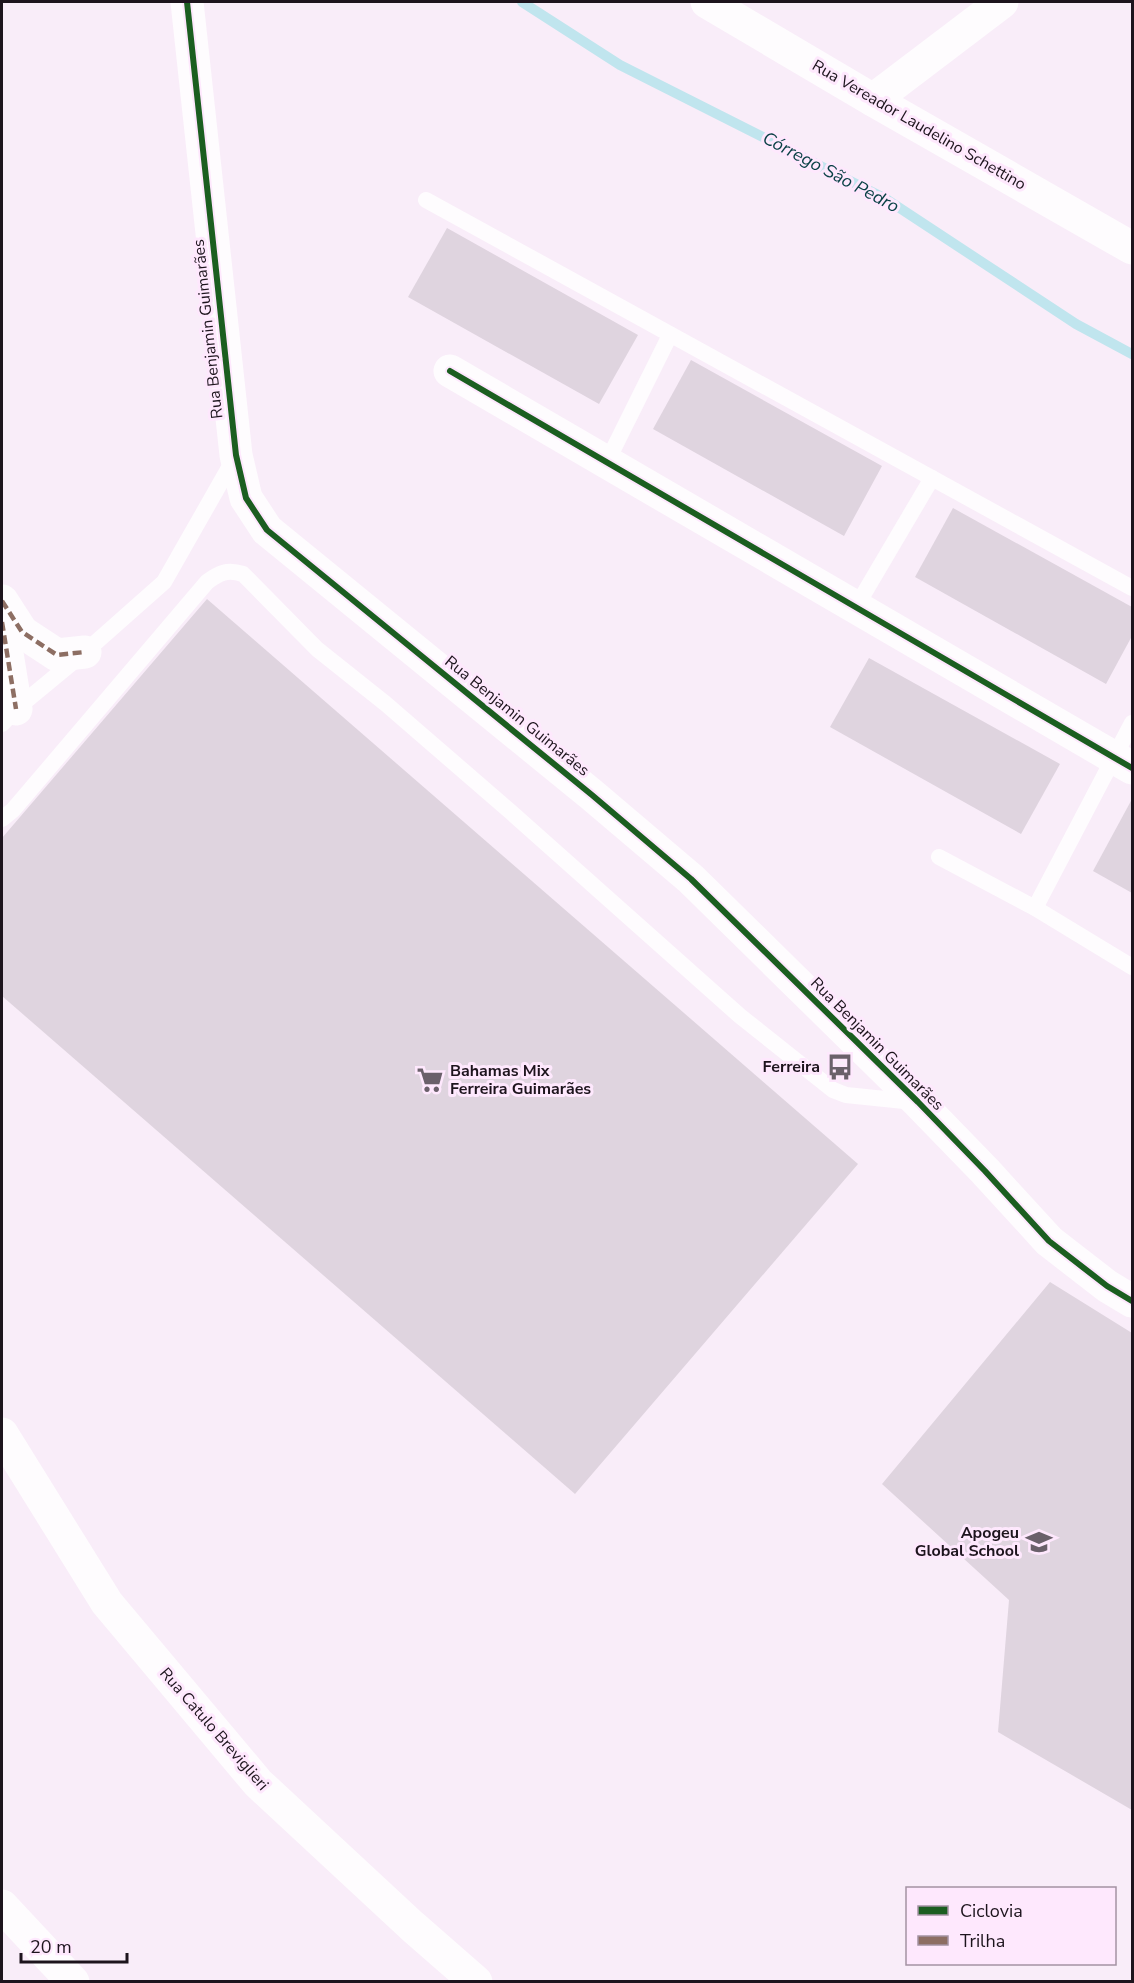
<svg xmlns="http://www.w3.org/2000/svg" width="1134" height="1983" font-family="'Nunito Sans',sans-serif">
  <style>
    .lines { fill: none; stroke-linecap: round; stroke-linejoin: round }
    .stream { stroke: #c0e5ee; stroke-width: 10 }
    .building { fill: #dfd4df }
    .lane { stroke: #fefcfe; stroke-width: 16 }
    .street { stroke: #fefcfe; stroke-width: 33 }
    .secondary { stroke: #fefcfe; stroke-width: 33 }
    .quiet { stroke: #8d6e63; stroke-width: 4.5; stroke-dasharray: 9 4.5; stroke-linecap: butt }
    .cycleway-casing { stroke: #fee8fd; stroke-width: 10 }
    .cycleway { stroke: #1b5e20; stroke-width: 6 }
    .labels { text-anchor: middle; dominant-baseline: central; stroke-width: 6; stroke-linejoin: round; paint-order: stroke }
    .street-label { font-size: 16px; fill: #1d141d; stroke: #fee8fd }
    .poi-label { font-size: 16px; font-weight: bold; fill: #1d141d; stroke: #fee8fd; text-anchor: end }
    .water-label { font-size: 18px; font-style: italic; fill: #073f44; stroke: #fee8fd }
  </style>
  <rect width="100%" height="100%" fill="#f9edf9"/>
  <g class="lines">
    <path class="stream" d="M522 2 620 65 886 199 1076 324 1132 354"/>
  </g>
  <g class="building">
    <path d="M447 228 638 335 599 404 408 297Z"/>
    <path d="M691 360 882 466 844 536 653 429Z"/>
    <path d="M953 508 1132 607V636L1106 684 915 577Z"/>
    <path d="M207 599 858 1164 575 1494 2 996V838Z"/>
    <path d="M869 658 1060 764 1021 834 830 727Z"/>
    <path d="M1132 799V893L1093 871Z"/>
    <path d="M1050 1282 1132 1333V1810L998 1732 1009 1600 882 1484Z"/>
  </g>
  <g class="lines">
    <g class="lane">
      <path d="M426 200 1132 588"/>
      <path d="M607 462 670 335"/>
      <path d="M856 607 932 478"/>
      <path d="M2 724 16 709 85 652 164 582 234 459"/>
      <path d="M2 819 13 810 207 582C219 573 227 569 243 574L317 649 386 704 512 813 740 1016 833 1090 846 1095 914 1102"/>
      <path d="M939 857 1035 908 1132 967"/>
      <path d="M1035 908 1132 723"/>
    </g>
    <g class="street">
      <path d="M873 100 1002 2"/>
      <path d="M450 371 1132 768"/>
      <path d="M2 601 22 632 57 655 85 652"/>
      <path d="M2 622 16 709"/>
      <path d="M2 1434 107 1603 258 1783 412 1926 476 1982"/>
    </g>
    <g class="secondary">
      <path d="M187 2 236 455 246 498 267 530 592 795 691 879 918 1102 985 1171 1049 1241 1107 1286 1132 1301"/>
      <path d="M707 2 873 100 1132 248"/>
      <path d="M2 1906 73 1982"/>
    </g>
    <g class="quiet">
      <path d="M2 601 22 632 57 655 85 652"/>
      <path d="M2 622 16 709"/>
    </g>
    <g class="cycleway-casing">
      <g id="cycleway">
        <path d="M187 2 236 455 246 498 267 530 592 795 691 879 918 1102 985 1171 1049 1241 1107 1286 1132 1301"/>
        <path d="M450 371 1132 768"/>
      </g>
    </g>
    <use href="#cycleway" class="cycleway"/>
  </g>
  <defs>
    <g id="bus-bare" transform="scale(2.07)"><path d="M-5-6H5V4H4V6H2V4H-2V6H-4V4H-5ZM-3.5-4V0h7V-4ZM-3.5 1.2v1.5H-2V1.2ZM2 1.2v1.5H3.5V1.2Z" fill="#6a606a" stroke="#fee8fd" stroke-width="2.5" paint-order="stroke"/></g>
    <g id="supermarket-bare" transform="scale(2.07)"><path d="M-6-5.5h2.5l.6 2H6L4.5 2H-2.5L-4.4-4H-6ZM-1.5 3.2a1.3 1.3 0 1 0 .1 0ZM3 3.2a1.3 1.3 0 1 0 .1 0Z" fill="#6a606a" stroke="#fee8fd" stroke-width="2.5" paint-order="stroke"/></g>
    <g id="school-bare" transform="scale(2.07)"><path d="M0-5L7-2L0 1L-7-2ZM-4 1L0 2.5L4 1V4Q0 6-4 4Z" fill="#6a606a" stroke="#fee8fd" stroke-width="2.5" paint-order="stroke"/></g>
  </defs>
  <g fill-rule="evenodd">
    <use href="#bus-bare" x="840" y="1067"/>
    <use href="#supermarket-bare" x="430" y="1080"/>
    <use href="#school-bare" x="1039" y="1542"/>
  </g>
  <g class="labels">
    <g class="street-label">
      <text transform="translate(919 125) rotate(30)">Rua Vereador Laudelino Schettino</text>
      <text transform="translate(208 329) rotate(-96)">Rua Benjamin Guimarães</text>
      <text transform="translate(517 716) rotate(39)">Rua Benjamin Guimarães</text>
      <text transform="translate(877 1044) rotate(45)">Rua Benjamin Guimarães</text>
      <text transform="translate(214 1729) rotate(49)">Rua Catulo Breviglieri</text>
    </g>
    <g class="poi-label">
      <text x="820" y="1067">Ferreira</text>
      <text x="450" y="1071" text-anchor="start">Bahamas Mix<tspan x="450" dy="18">Ferreira Guimarães</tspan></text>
      <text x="1019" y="1533">Apogeu<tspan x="1019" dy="18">Global School</tspan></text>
    </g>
    <g class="water-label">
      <text transform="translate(831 172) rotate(28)">Córrego São Pedro</text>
    </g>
  </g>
  <rect width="1134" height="1983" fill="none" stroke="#1d141d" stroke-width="6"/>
  <rect x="906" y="1887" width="210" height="78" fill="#fee8fd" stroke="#a493a3" stroke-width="1.5"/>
  <rect x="918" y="1906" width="30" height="9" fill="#1b5e20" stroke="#a493a3" stroke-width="1.5"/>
  <text x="960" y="1917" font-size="18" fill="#1d141d">Ciclovia</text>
  <rect x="918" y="1936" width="30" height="9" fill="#8d6e63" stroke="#a493a3" stroke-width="1.5"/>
  <text x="960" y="1947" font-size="18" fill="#1d141d">Trilha</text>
  <path d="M21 1953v9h106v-9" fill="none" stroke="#1d141d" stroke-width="3"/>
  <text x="30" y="1953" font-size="18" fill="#1d141d" stroke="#fee8fd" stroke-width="4.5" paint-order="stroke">20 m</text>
</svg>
